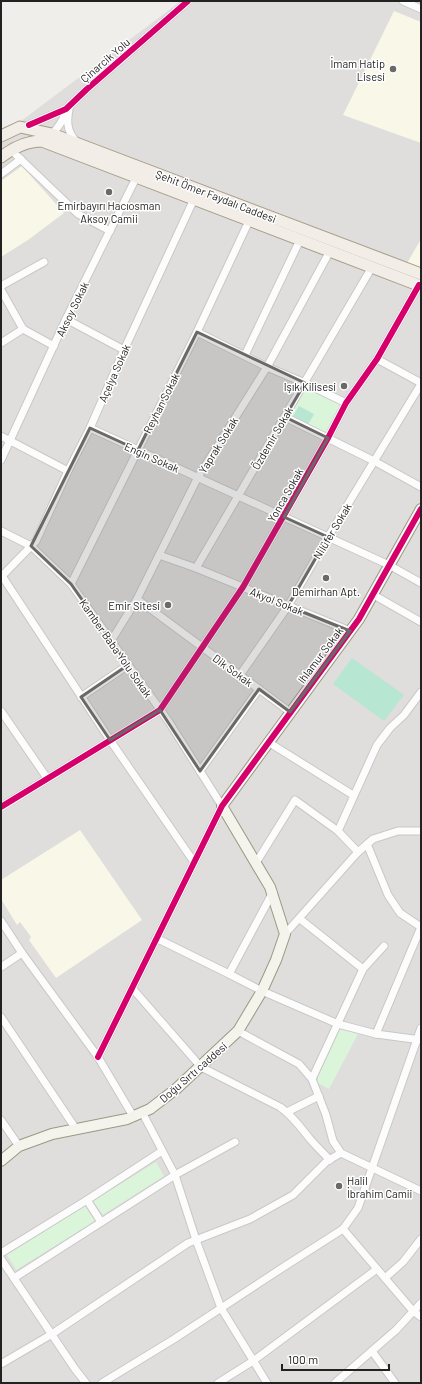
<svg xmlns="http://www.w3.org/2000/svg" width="422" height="1384" font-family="Barlow,sans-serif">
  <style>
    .residential { fill: #dfdedc }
    .education { fill: #f8f7e8 }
    .park { fill: #daf5da }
    .pitch { fill: #b7e6d2 }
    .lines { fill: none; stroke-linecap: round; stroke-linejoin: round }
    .street-casing { stroke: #c9c8c7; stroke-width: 9 }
    .secondary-casing { stroke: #999a82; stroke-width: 12 }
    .primary-casing { stroke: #a79c86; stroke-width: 13 }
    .street { stroke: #fdfcfc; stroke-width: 7 }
    .secondary { stroke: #f4f4ed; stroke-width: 10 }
    .primary { stroke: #f3ede7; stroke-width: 11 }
    .cycleway-casing { stroke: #fff; stroke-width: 8 }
    .cycleway { stroke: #d6006c; stroke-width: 6 }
    .marked { fill: #6a6968; fill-opacity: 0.2; stroke: #6a6968; stroke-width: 3; stroke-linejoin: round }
    .poi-dot { fill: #6a6968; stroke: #fff; stroke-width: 1.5 }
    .labels { text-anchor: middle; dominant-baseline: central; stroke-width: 3; stroke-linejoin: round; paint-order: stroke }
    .street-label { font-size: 11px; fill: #222; stroke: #fff }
    .poi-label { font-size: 11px; fill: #222; stroke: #fff; text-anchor: end }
  </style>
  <rect width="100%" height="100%" fill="#f0eeeb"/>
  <path class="residential" d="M181 1H421V1383H1V136Z"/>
  <g class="education">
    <path d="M394 11 421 22V143L343 115Z"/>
    <path d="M22 166 64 213 28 240 1 257V181Z"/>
    <path d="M421 239V271L406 265Z"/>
    <path d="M80 830 142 920 56 978 29 940 31 937 26 930 20 922 17 925 1 899V880Z"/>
  </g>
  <g class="park">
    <path d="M306 385 344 404 327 436 288 417Z"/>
    <path d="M339 1029 358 1034 329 1089 318 1083V1076Z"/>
    <path d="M156 1162 164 1176 103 1215 93 1201Z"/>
    <path d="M85 1206 95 1221 16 1270 7 1255Z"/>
  </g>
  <g class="pitch">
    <path d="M299 406 314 414 308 425 293 416Z"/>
    <path d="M352 658 404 695 384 721 333 684Z"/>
  </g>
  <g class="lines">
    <g class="street-casing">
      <g id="street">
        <path d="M403 1 421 9"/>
        <path d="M29 125 66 109 87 89 188 1"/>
        <path d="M49 136C59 129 65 116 70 104 67 118 65 131 77 142"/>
        <path d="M11 150 78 214 110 231"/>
        <path d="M1 174 21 159"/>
        <path d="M1 286 44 262"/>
        <path d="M1 290 23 329 54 346"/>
        <path d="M66 319 124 350"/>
        <path d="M197 332 267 367 305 383 346 403"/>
        <path d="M1 343 23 329"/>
        <path d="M245 355 300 240"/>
        <path d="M377 359 421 383"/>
        <path d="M285 417 374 461 421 487"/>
        <path d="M90 428 389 565 421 583"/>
        <path d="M1 436 68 471"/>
        <path d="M1 460 66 319 136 178"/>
        <path d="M1 531 31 546 71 584 169 722 222 806 98 1057"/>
        <path d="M159 555 196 568 350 631"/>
        <path d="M196 568 372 267"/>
        <path d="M2 576 110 740 194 862"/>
        <path d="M1 577 36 541 68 471 90 428 124 350 194 199"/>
        <path d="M71 584 197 332 249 221"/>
        <path d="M372 594 421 622"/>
        <path d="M137 599 290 712"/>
        <path d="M111 641 137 599 198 477 267 367 330 251"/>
        <path d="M240 675 288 606 328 537 421 384"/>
        <path d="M81 697 128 665"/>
        <path d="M1 711 47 778"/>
        <path d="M268 742 353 795"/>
        <path d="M200 771 259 689"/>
        <path d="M1 807 160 710 243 587 328 438 346 403 377 359 419 285"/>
        <path d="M338 831 377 745 390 728 404 715 421 692"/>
        <path d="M367 844 388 895 400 913 421 927"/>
        <path d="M256 863 295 800 338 831 358 852"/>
        <path d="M300 919 363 969"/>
        <path d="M1 921 22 953 98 1057 133 1116"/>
        <path d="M285 934 358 852 373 839 398 831H421"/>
        <path d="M156 938 229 974 262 991 338 1024 376 1034 421 1040"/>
        <path d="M1 967 22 953"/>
        <path d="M229 974 273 892"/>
        <path d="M132 988 201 1067 280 1107C293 1116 300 1127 310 1139 316 1146 323 1153 330 1160"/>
        <path d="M1 1017 76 1129"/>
        <path d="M238 1031 299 1064 312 1079 326 1115 333 1141 341 1153 421 1191"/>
        <path d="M376 1034 421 927"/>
        <path d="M312 1079 363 969 384 946"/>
        <path d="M142 1112 175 1175 196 1240 221 1308 267 1383"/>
        <path d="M287 1112 319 1096"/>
        <path d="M1 1120 19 1146"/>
        <path d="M87 1200 101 1222"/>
        <path d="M343 1229 413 1311 421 1317"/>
        <path d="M1 1253 87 1200 162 1151"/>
        <path d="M1 1259 75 1369 86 1383"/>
        <path d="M14 1278 175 1175 235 1142"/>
        <path d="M385 1278 403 1262 421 1239"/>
        <path d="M372 1351 395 1383"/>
        <path d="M1 1364 52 1334 188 1243 250 1219 293 1195 327 1161 341 1153"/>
        <path d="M102 1383 174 1339 282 1268 343 1229 358 1208 421 1028"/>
        <path d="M218 1383 253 1361 377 1269"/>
        <path d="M335 1383 396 1330 421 1303"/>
      </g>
    </g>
    <g class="secondary-casing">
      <path id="secondary" d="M1 1161 19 1146 52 1134 127 1119 150 1109 176 1089 238 1031 262 991 276 960 285 934 270 887 222 806 359 619 421 509"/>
    </g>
    <g class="primary-casing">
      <g id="primary">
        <path d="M1 136 20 127 52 134 421 274"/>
        <path d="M1 157C13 148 27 141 42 141L421 286"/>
      </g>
    </g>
    <use href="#street" class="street"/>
    <use href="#secondary" class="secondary"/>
    <use href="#primary" class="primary"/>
    <g class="cycleway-casing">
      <g id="cycleway">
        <path d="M29 125 66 109 87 89 188 1"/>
        <path d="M1 807 160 710 243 587 328 438 346 403 377 359 419 285"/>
        <path d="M98 1057 222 806 359 619 421 509"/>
      </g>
    </g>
    <use href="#cycleway" class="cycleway"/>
  </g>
  <path class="marked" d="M197 332 305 383 285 417 328 438 284 517 328 537 288 606 350 631 290 712 259 689 200 771 160 710 110 740 81 697 128 665 71 584 31 546 90 428 138 450Z"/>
  <g class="poi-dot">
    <circle cx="393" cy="69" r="4"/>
    <circle cx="109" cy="192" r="4"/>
    <circle cx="344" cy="386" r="4"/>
    <circle cx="326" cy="578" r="4"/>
    <circle cx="168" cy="605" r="4"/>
    <circle cx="339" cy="1186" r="4"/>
  </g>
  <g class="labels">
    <g class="street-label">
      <text transform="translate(105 60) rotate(-41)">Çinarcik Yolu</text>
      <text transform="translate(216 196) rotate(21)">Şehit Ömer Faydalı Caddesi</text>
      <text transform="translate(72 309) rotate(-64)">Aksoy Sokak</text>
      <text transform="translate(114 373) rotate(-66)">Açelya Sokak</text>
      <text transform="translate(161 403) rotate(-63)">Reyhan Sokak</text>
      <text transform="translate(272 438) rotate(-60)">Özdemir Sokak</text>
      <text transform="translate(218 445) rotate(-58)">Yaprak Sokak</text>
      <text transform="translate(152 457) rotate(24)">Engin Sokak</text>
      <text transform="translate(285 495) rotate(-60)">Yonca Sokak</text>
      <text transform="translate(332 531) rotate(-59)">Nilüfer Sokak</text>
      <text transform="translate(277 601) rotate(22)">Akyol Sokak</text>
      <text transform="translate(116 648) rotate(55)">Kamber Baba Yolu Sokak</text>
      <text transform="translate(320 655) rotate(-53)">Ihlamur Sokak</text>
      <text transform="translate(233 670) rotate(36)">Dik Sokak</text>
      <text transform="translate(193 1072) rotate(-41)">Doğu Sırtı caddesi</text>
    </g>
    <g class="poi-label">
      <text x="385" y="63">İmam Hatip<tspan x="385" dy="13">Lisesi</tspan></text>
      <text x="109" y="205" text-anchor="middle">Emirbayırı Hacıosman<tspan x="109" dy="13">Aksoy Camii</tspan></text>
      <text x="336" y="386">Işık Kilisesi</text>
      <text x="326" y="591" text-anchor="middle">Demirhan Apt.</text>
      <text x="160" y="605">Emir Sitesi</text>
      <text x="347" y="1180" text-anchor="start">Halil<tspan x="347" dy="13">İbrahim Camii</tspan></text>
    </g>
  </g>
  <rect width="422" height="1384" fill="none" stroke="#222222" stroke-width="4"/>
  <path d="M282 1364v6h107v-6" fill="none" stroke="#222222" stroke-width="2"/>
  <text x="288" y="1364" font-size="12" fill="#222222" stroke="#ffffff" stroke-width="3" paint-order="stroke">100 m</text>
</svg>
